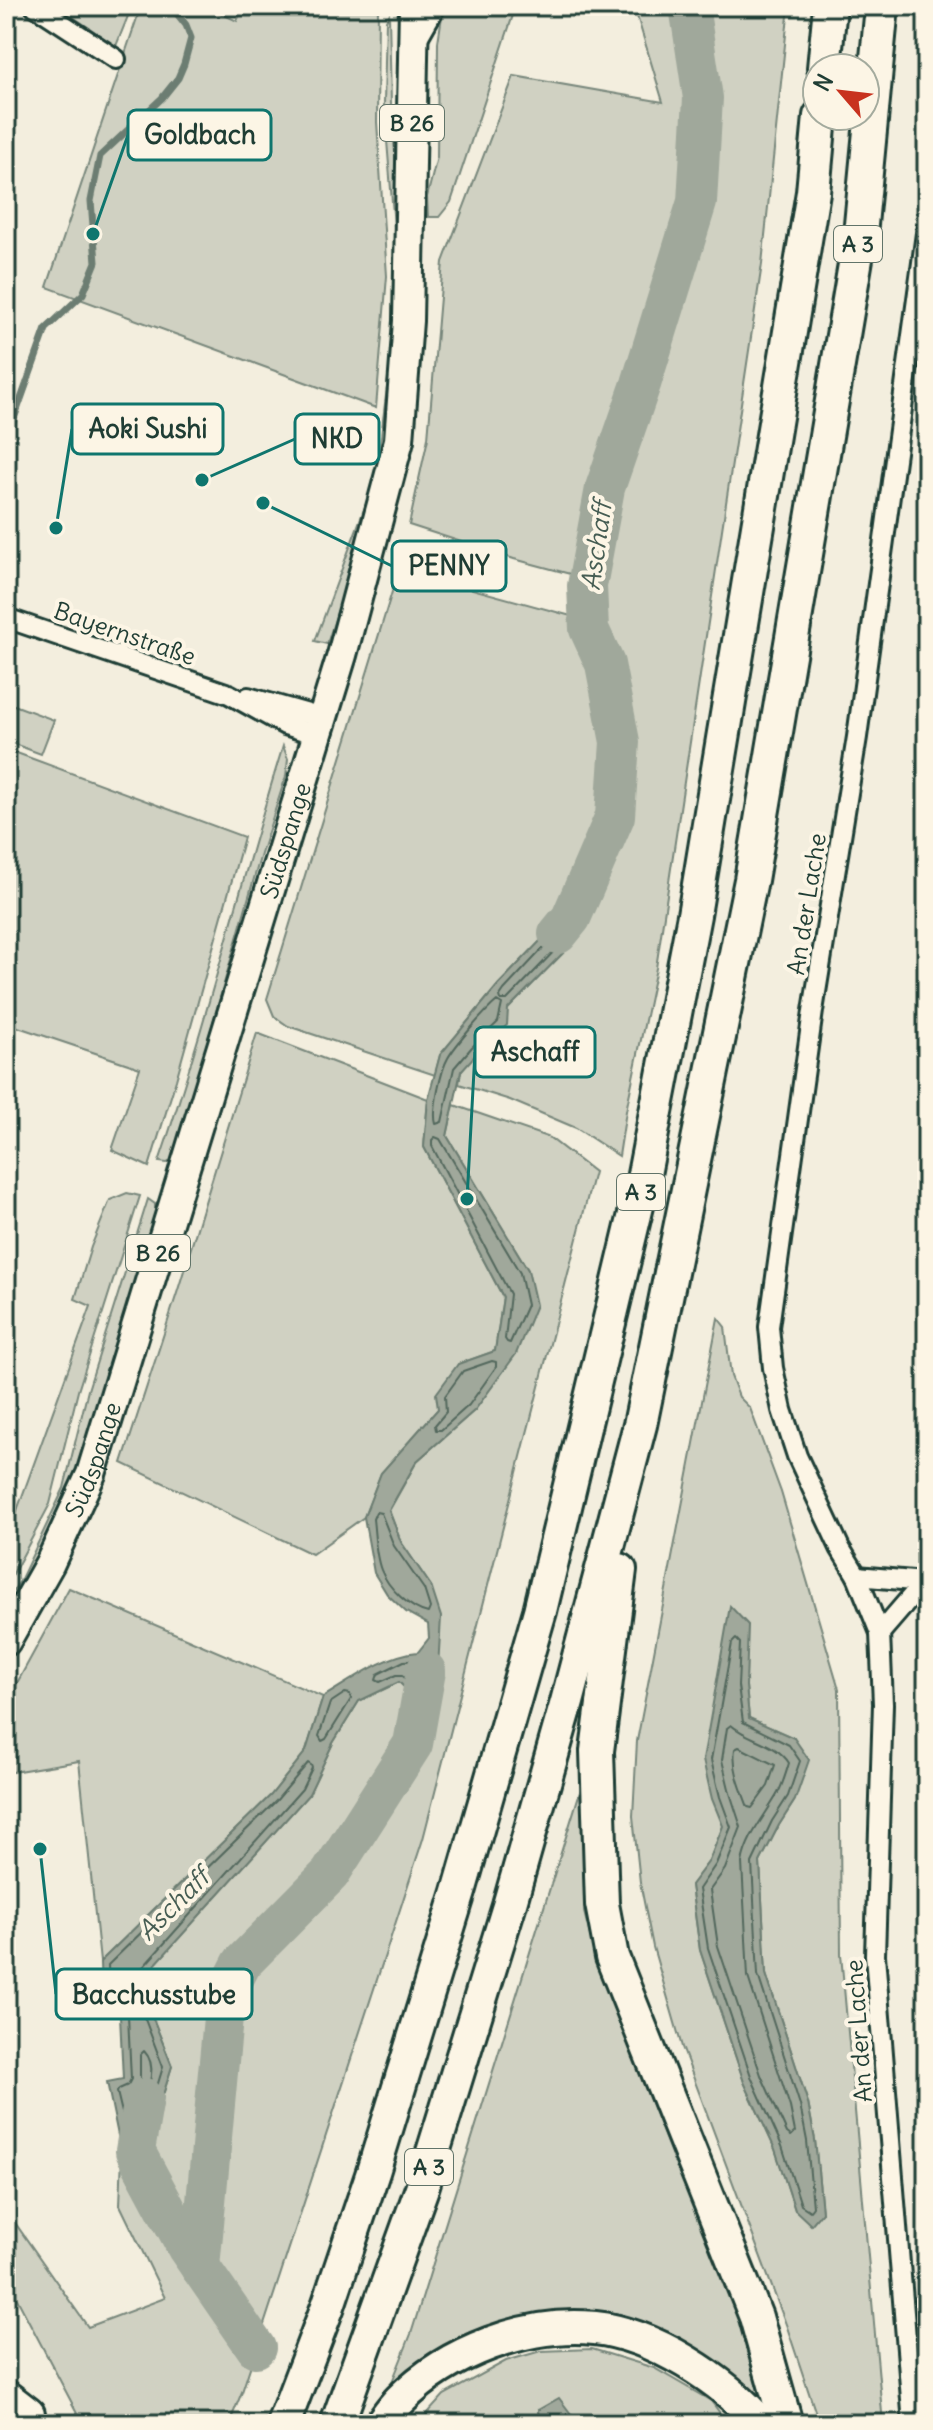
<svg xmlns="http://www.w3.org/2000/svg" width="933" height="2430" font-family="Delius,sans-serif">
  <style>
    .green { fill: #d0d1c2; stroke: #78877b; stroke-width: 2; fill-rule: evenodd }
    .water { fill: #a0a89b; stroke: #6c7d72; stroke-width: 2 }
    .lines { fill: none; stroke-linecap: round; stroke-linejoin: round }
    .shore { stroke: #53685d; stroke-width: 2 }
    .stream { stroke: #6c7d72; stroke-width: 7 }
    .river { stroke: #a0a89b; stroke-width: 40 }
    .street-casing { stroke: #1f3d34; stroke-width: 24 }
    .primary-casing { stroke: #1f3d34; stroke-width: 34 }
    .highway-casing { stroke: #1f3d34; stroke-width: 38 }
    .street { stroke: #fcf5e5; stroke-width: 18 }
    .primary { stroke: #fcf5e5; stroke-width: 28 }
    .highway { stroke: #fcf5e5; stroke-width: 32 }
    .labels { text-anchor: middle; dominant-baseline: central; stroke-width: 8; stroke-linejoin: round; paint-order: stroke }
    .shield { fill: #fcf5e5; stroke: #617469; stroke-width: 2 }
    .shield-label { font-size: 22px; font-weight: bold; fill: #1f3d34 }
    .street-label { font-size: 24px; fill: #1f3d34; stroke: #fcf5e5 }
    .water-label { font-size: 26px; font-style: italic; fill: #465d53; stroke: #fcf5e5 }
    .leader { fill: none; stroke: #0f766e; stroke-width: 3 }
    .callout-dot { fill: #0f766e; stroke: #fcf5e5; stroke-width: 3 }
    .callout { fill: #fcf5e5; stroke: #0f766e; stroke-width: 3 }
    .callout-label { font-size: 26px; text-anchor: middle; font-weight: bold; fill: #1f3d34 }
  </style>
  <rect width="100%" height="100%" fill="#f3eede"/>
  <filter id="ink" filterUnits="userSpaceOnUse"><feTurbulence type="fractalNoise" baseFrequency=".0125" numOctaves="2"/><feDisplacementMap in="SourceGraphic" scale="16" xChannelSelector="R" yChannelSelector="G"/><feConvolveMatrix kernelMatrix="1 2 1 2 8 2 1 2 1" color-interpolation-filters="sRGB"/></filter>
  <g filter="url(#ink)">
    <g class="green">
      <path d="M57 6H132L116 46Z"/>
      <path d="M141 6H205L237 21 244 6H378L377 122 387 276 376 408 47 287Z"/>
      <path d="M449 6H504L509 8 513 15 451 202 439 217H428L427 197 437 157 438 42 442 16Z"/>
      <path d="M634 6H789L762 264 656 968 626 1111 619 1156 576 1128 510 1100 459 1084 461 1071 508 1009 568 948 575 886 547 934 498 985 440 1055 435 1075 288 1026 274 1016 267 999 399 569 571 616 574 575 514 559 409 525 428 438 443 262 514 76 663 102Z"/>
      <path d="M389 15 391 104 399 201 401 322 380 479 327 644 315 641 376 477 395 322 396 251 384 104 386 20Z"/>
      <path d="M6 702 54 720 41 754 6 741Z"/>
      <path d="M283 746 288 759 286 776 261 854 174 1159 167 1163 159 1162C206 1025 240 884 283 746Z"/>
      <path d="M6 749 244 837 176 1080 149 1167 112 1150 140 1068 6 1023Z"/>
      <path d="M257 1033 428 1099 424 1147 503 1297 495 1351 458 1364 438 1409 381 1473 364 1517 312 1554 122 1463 178 1290Z"/>
      <path d="M454 1105 550 1138 594 1172 423 1839 242 2392 229 2424H83L6 2278V2210L88 2327 165 2298 120 2205 122 2155 148 2143 172 2066 144 1996 143 1978 309 1794 333 1743 359 1701 399 1682 411 1694 412 1709 423 1718 437 1685 431 1586 401 1542 389 1511 417 1461 475 1410 528 1270 447 1136Z"/>
      <path d="M127 1193 140 1196 78 1391 50 1504 6 1587V1541L91 1306 75 1299 91 1247 110 1200Z"/>
      <path d="M148 1199 155 1204V1222L81 1463 58 1523 6 1616V1601L20 1581 64 1488 88 1390Z"/>
      <path d="M718 1318 725 1327 731 1376 739 1397 750 1408 781 1492 839 1689 841 1954 883 2424H817V2417L787 2327 682 2047 653 1947 640 1882 633 1816 637 1741ZM746 1686 749 1718 794 1738 795 1800 779 1825 760 1862 766 1974 808 2103 815 2140 822 2212 795 2210 775 2149 744 2082 700 1950 691 1885 709 1861 723 1826Z"/>
      <path d="M69 1588 323 1697 306 1751 271 1795 100 1962 79 1761 6 1773V1703Z"/>
      <path d="M588 1766 585 1820 584 1912 598 1967 672 2156 742 2318 774 2421 745 2387 677 2336 637 2323 559 2312 519 2317 481 2328 444 2347 415 2368 388 2392 411 2334Z"/>
      <path d="M592 2349 654 2368 711 2401 728 2424H575L574 2418 538 2410 540 2424H418L444 2395 506 2361 541 2351Z"/>
    </g>
    <g class="water">
      <path d="M575 885 585 886 592 896 568 948 508 1009 507 1025 478 1052 461 1071 447 1136 528 1270 536 1305 516 1354 475 1410 417 1461 389 1510 401 1542 431 1586 441 1617 437 1685 423 1719 412 1709 411 1694 399 1682 359 1701 333 1743 309 1794 143 1978 144 1996 172 2066 148 2143 122 2155 107 2082 123 2079 120 2016 101 1994 100 1962 271 1795 306 1751 323 1697C352 1680 384 1655 418 1652L429 1638 428 1624 406 1612 387 1594 374 1573 364 1517 381 1473 438 1409 436 1394 458 1364 495 1351 503 1297 424 1147 428 1099 440 1055 498 985 547 934Z"/>
      <path d="M730 1606 748 1625 746 1686 749 1718 794 1738 809 1760 795 1800 779 1825 760 1862 766 1974 808 2103 815 2140 822 2212 811 2225 795 2210 775 2149 744 2082 700 1950 691 1885 709 1861 723 1826 712 1799 703 1760Z"/>
      <path d="M559 2398 574 2418 575 2424H540L538 2410Z"/>
    </g>
    <g class="lines">
      <g class="shore">
        <path d="M563 927 567 931 561 944 507 1000H501L500 996 504 990Z"/>
        <path d="M497 1001 502 1004 498 1022 472 1047 454 1068 442 1122 436 1124C432 1111 441 1070 448 1058 456 1044 485 1011 497 1001Z"/>
        <path d="M435 1137 440 1139 520 1273 527 1305 510 1343 507 1342 505 1339 510 1294 432 1146V1140Z"/>
        <path d="M492 1361 496 1362V1367L469 1405 441 1430H436L435 1425 446 1412 445 1396 463 1371Z"/>
        <path d="M376 1512 381 1513 394 1546 424 1589 430 1608 428 1613C410 1609 388 1588 381 1570 375 1555 375 1535 373 1519Z"/>
        <path d="M736 1639 740 1643 738 1686 743 1722 789 1745 800 1761 788 1796 772 1821 752 1863 758 1975 800 2105 807 2141 813 2207 810 2211 801 2205 782 2146 752 2079 708 1948 699 1889 716 1864 731 1827 720 1797 711 1760 732 1643Z"/>
        <path d="M426 1656 431 1660 429 1683 424 1694 420 1693 402 1675H396L380 1682 376 1680 378 1674 404 1661 420 1660Z"/>
        <path d="M345 1693 350 1694 351 1699 326 1739 322 1741 319 1736 330 1703Z"/>
        <path d="M731 1725C748 1740 777 1743 789 1763 786 1773 783 1784 778 1793 766 1815 746 1837 742 1863L748 1977 790 2107 795 2132 791 2136 787 2133 761 2075 718 1946 710 1890 725 1869 741 1827 730 1793 722 1760 727 1728Z"/>
        <path d="M739 1747 775 1765 768 1786 752 1808 748 1807C741 1789 732 1768 735 1749Z"/>
        <path d="M308 1763 311 1765 312 1768 302 1789 137 1974V1998L163 2067 142 2136 129 2142 117 2092 119 2089 128 2085 131 2079 128 2015 109 1991 108 1965 276 1801Z"/>
        <path d="M144 2051C160 2067 146 2094 139 2113L135 2116 132 2113 129 2098 140 2084V2055Z"/>
      </g>
      <path class="stream" d="M6 441 46 329 83 294 96 262 91 201 100 156 162 98 178 78 184 64 191 38 186 25 171 6"/>
      <g class="river">
        <path d="M558 934 571 918 615 816 620 742 605 664 589 629 587 586 605 488 641 384 697 202 703 98 689 6"/>
        <path d="M144 2098 135 2151 187 2248 256 2348"/>
        <path d="M200 2267 225 1996 242 1963 330 1874 413 1744 426 1671"/>
      </g>
      <g class="street-casing">
        <g id="street">
          <path d="M35 6 116 59"/>
          <path d="M416 41 436 6"/>
          <path d="M6 618 229 694 285 725 317 735"/>
          <path d="M248 697 322 718"/>
          <path d="M857 1576 924 1582"/>
          <path d="M880 1633 924 1582"/>
          <path d="M913 2424 875 1955 883 1704 880 1633 857 1576 840 1548 797 1456 782 1410 773 1368 769 1327 813 1011 857 737 927 226"/>
        </g>
      </g>
      <g class="primary-casing">
        <g id="primary">
          <path id="s1" d="M6 1641 50 1563 91 1474 342 655 399 440 408 321 414 6"/>
        </g>
      </g>
      <g class="highway-casing">
        <g id="highway">
          <path d="M824 68 830 6"/>
          <path d="M620 1570 597 1751 602 1904 612 1957 756 2317 786 2424"/>
          <path d="M6 2397 28 2414"/>
          <path d="M283 2424 328 2306 373 2172 459 1892 540 1611 642 1185 694 915 813 192 820 116"/>
          <path d="M337 2424 422 2188 509 1906 567 1702 640 1425 751 880 860 235 882 6"/>
          <path d="M381 2424C387 2416 393 2407 400 2400 447 2352 528 2321 595 2328 653 2334 724 2380 761 2424"/>
        </g>
      </g>
      <use href="#street" class="street"/>
      <use href="#primary" class="primary"/>
      <use href="#highway" class="highway"/>
    </g>
  </g>
  <g class="labels">
    <g class="shield">
      <rect x="380" y="105" width="64" height="36" rx="6"/>
      <rect x="834" y="226" width="48" height="36" rx="6"/>
      <rect x="617" y="1174" width="48" height="36" rx="6"/>
      <rect x="126" y="1235" width="64" height="36" rx="6"/>
      <rect x="405" y="2149" width="48" height="36" rx="6"/>
    </g>
    <g class="shield-label">
      <text x="412" y="123">B 26</text>
      <text x="858" y="244">A 3</text>
      <text x="641" y="1192">A 3</text>
      <text x="158" y="1253">B 26</text>
      <text x="429" y="2167">A 3</text>
    </g>
    <g class="street-label">
      <text transform="translate(125 633) rotate(19)">Bayernstraße</text>
      <text stroke="none"><textPath href="#s1" startOffset="850">Südspange</textPath></text>
      <text transform="translate(806 904) rotate(-81)">An der Lache</text>
      <text stroke="none"><textPath href="#s1" startOffset="202">Südspange</textPath></text>
      <text transform="translate(858 2031) rotate(-94)">An der Lache</text>
    </g>
    <g class="water-label">
      <text transform="translate(596 546) rotate(-82)">Aschaff</text>
      <text transform="translate(173 1904) rotate(-45)">Aschaff</text>
    </g>
  </g>
  <path class="leader" d="M93 234L128 135M56 528L72 429M202 480L295 439M263 503L392 566M467 1199L475 1052M40 1849L56 1994"/>
  <g class="callout-dot">
    <circle cx="93" cy="234" r="8"/>
    <circle cx="56" cy="528" r="8"/>
    <circle cx="202" cy="480" r="8"/>
    <circle cx="263" cy="503" r="8"/>
    <circle cx="467" cy="1199" r="8"/>
    <circle cx="40" cy="1849" r="8"/>
  </g>
  <g class="callout">
    <rect x="128" y="110" width="143" height="50" rx="8"/>
    <rect x="72" y="404" width="151" height="50" rx="8"/>
    <rect x="295" y="414" width="84" height="50" rx="8"/>
    <rect x="392" y="541" width="114" height="50" rx="8"/>
    <rect x="475" y="1027" width="120" height="50" rx="8"/>
    <rect x="56" y="1969" width="196" height="50" rx="8"/>
  </g>
  <g class="callout-label">
    <text x="200" y="144">Goldbach</text>
    <text x="148" y="438">Aoki Sushi</text>
    <text x="337" y="448">NKD</text>
    <text x="449" y="575">PENNY</text>
    <text x="535" y="1061">Aschaff</text>
    <text x="154" y="2004">Bacchusstube</text>
  </g>
  <rect width="933" height="2430" fill="none" stroke="#fcf5e5" stroke-width="32"/>
  <rect x="16" y="16" width="901" height="2398" fill="none" stroke="#1f3d34" stroke-width="3" filter="url(#ink)"/>
  <g transform="translate(841 92) rotate(298)"><circle r="38" fill="#fcf5e5" stroke="#a4ab9e" stroke-width="2"/>
  <path d="M0-6L14 30L0 20L-14 30Z" fill="#c8321e"/>
  <text y="-12" font-size="22" font-weight="bold" text-anchor="middle" fill="#1f3d34">N</text>
  </g>
</svg>
